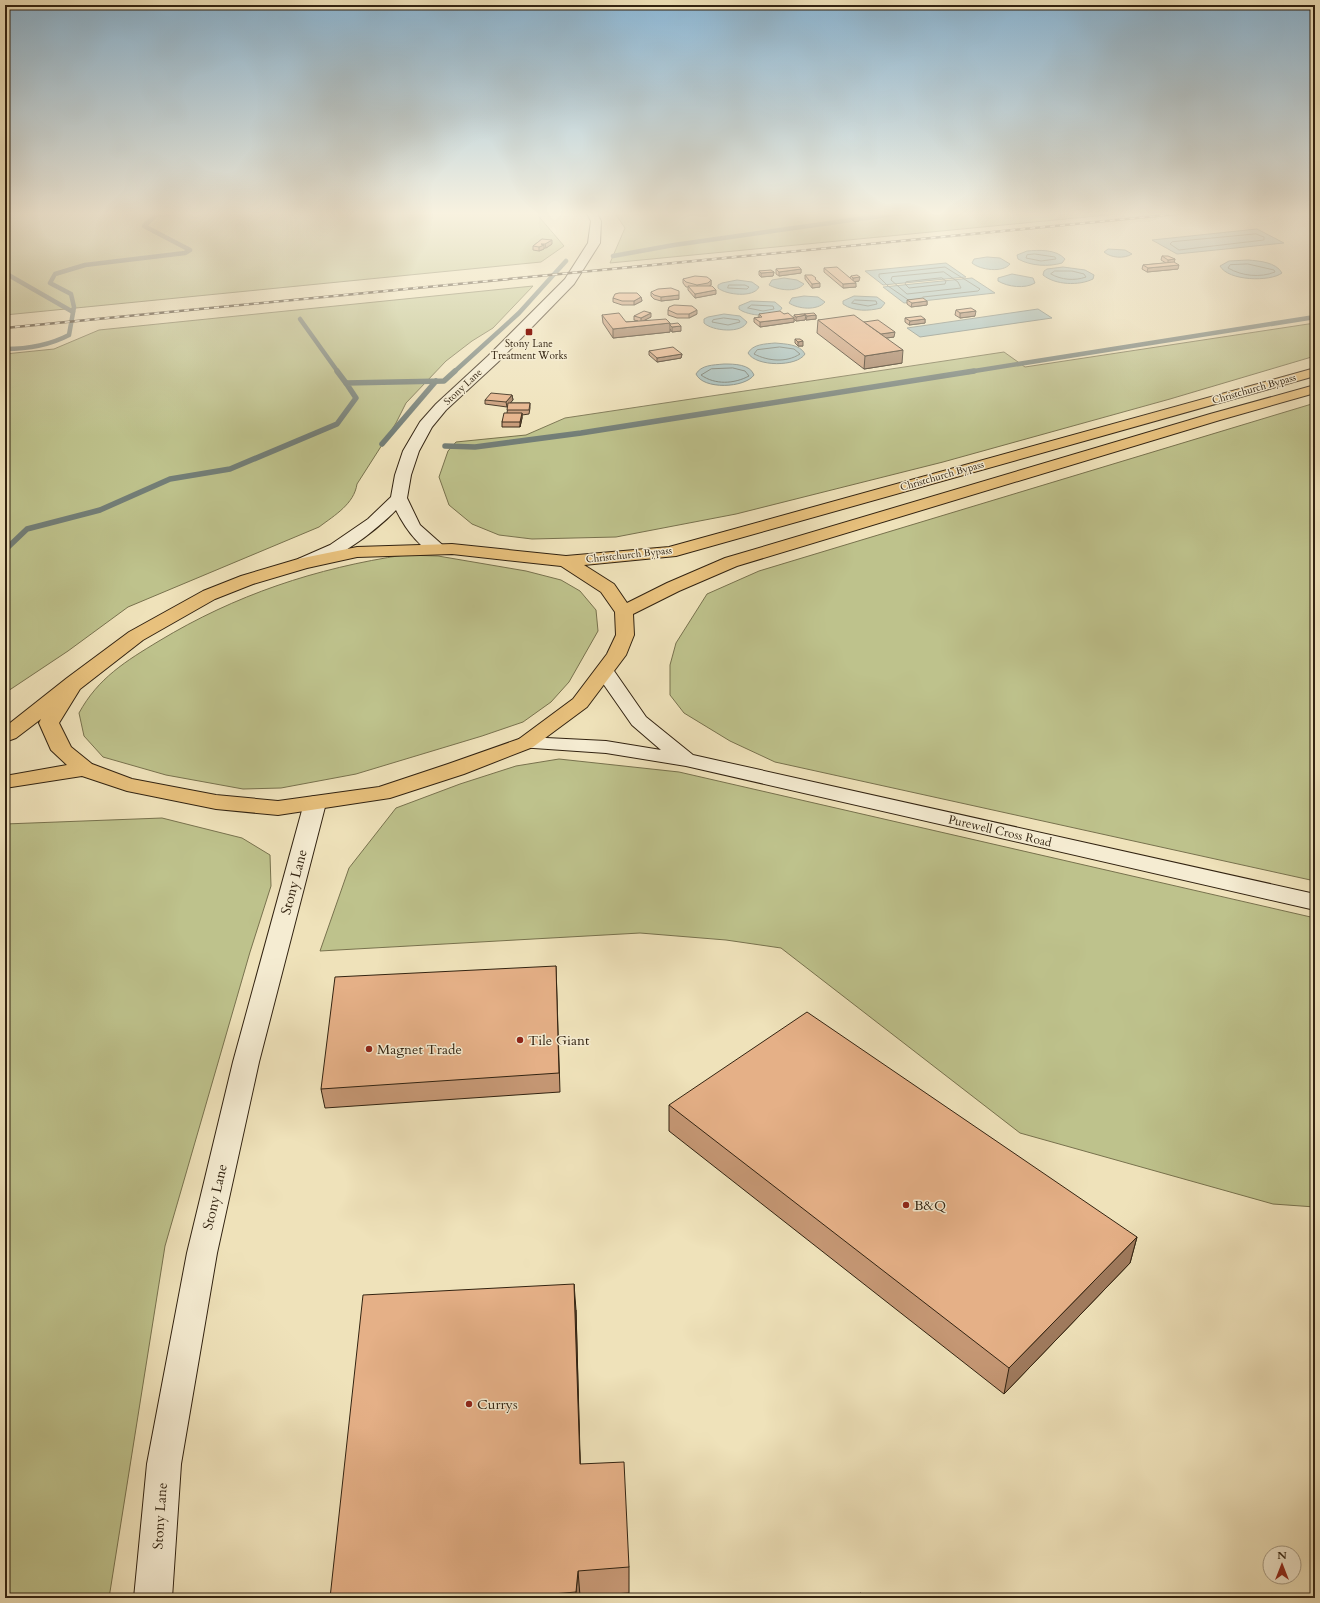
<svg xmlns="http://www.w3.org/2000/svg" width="1320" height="1603" font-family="Cardo,serif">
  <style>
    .green { fill: #bec28c; stroke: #78724e }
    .water { fill: #9fbbbb; stroke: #737e77 }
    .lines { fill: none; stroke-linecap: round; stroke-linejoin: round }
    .shore { stroke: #686f66; stroke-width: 1 }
    .stream-far1 { stroke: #737e77; stroke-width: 4.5 }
    .stream { stroke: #737e77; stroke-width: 5.5 }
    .secondary-casing { stroke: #322311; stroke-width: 2 }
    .primary-casing { stroke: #322311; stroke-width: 2 }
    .secondary { fill: #f5ecd2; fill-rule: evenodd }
    .primary { fill: #e8c17d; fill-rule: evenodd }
    .rail-casing { stroke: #322311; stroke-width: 2.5 }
    .rail { stroke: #f5ecd2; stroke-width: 1.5; stroke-dasharray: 5; stroke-linecap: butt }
    .wall { fill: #c59774; stroke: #322311 }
    .shaded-wall { fill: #a07b5e; stroke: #322311 }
    .building { fill: #e5b087; stroke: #322311 }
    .poi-dot { fill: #8f2418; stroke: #f5ecd2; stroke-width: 1.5 }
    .labels { text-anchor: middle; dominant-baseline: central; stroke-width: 3; stroke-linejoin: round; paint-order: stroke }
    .far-poi-label { font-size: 10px; fill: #322311; stroke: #f5ecd2 }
    .far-street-label { font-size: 10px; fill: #322311; stroke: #f5ecd2 }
    .street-label { font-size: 12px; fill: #322311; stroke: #f5ecd2 }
    .near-street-label { font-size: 14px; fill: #322311; stroke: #f5ecd2 }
    .near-poi-label { font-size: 14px; fill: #322311; stroke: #f5ecd2; text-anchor: start }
  </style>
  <rect width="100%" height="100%" fill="#efe2ba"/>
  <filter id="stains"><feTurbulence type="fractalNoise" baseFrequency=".005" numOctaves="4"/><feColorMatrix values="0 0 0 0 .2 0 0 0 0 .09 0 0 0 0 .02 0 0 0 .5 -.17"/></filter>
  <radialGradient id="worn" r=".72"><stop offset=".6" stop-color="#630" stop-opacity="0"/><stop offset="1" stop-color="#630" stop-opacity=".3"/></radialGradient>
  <g class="green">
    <path d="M5 212H535L564 246 541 262 5 315Z"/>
    <path d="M614 212H1138L610 263 625 228Z"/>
    <path d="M533 286 493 328 472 341 446 361 406 403 396 423 357 484C354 504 335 515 319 527L128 607 68 651 5 693V354L54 349 99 330Z"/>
    <path d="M1315 323V356L1170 399 943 462 736 514 616 537 532 539 499 535 472 524 449 505 439 477 448 451 456 442 526 435 565 418 1004 352 1025 367Z"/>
    <path d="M1315 403V881L775 762 730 741 684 713 670 695V665L676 643 707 594 759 571Z"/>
    <path d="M404 555 438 556 526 571 561 580 580 591 596 610 598 631 569 682 551 702 523 722 482 736 356 774 281 788 243 789 166 775 103 757 84 736 79 713C98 678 126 661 159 641 235 595 316 568 404 555Z"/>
    <path d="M559 759 679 772 1315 918V1207L1273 1204 1020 1133 781 948 726 940 640 933 320 951 349 868 396 808 460 784 516 766Z"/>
    <path d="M162 818 242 838 270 855 271 886 250 952 165 1246 109 1598H5V824Z"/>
  </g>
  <g class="water">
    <path d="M1257 229 1284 243 1177 254 1152 240Z"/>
    <path d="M1108 249 1125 250 1132 254C1124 259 1111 258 1104 252Z"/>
    <path d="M1027 251C1039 250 1056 249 1065 259L1062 263C1048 267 1031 266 1018 259L1017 255Z"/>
    <path d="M987 257 1000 258 1010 264C1003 273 980 270 972 263L974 259Z"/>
    <path d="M1248 260C1259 261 1276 262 1282 273 1270 282 1228 281 1220 266L1229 261Z"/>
    <path d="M946 263 966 277 883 285 865 271Z"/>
    <path d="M1063 267 1085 270 1094 275 1093 279C1079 286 1055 285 1043 275L1044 271 1047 269Z"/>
    <path d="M1012 274 1033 278 1035 283C1025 289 1008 287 998 281V278Z"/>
    <path d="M784 278 797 280 804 284C796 293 778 290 769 285L772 280Z"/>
    <path d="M972 278 995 293 904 303 883 287Z"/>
    <path d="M737 280 752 282 759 287C754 298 726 295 718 288V285L722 283Z"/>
    <path d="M804 296 818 297 825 302C817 311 798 309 789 303L792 298Z"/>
    <path d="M854 296 877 297 885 303 881 308C869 311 854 312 843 304V301Z"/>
    <path d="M751 301 775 302 782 308C777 319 747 316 739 309V306Z"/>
    <path d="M1038 309 1052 318 920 337 907 328Z"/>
    <path d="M724 314 740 316 747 322C742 334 712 331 704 323V319L708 317Z"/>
    <path d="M775 343C785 344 800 344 805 354 797 367 756 367 748 353 753 344 765 344 775 343Z"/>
    <path d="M724 364C734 364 750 364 754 375 745 388 703 390 696 374 701 365 713 365 724 364Z"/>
  </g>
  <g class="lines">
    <g class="shore">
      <path d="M1256 234 1264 237V240L1179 250 1170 244 1172 242Z"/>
      <path d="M1035 254 1055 257 1056 259 1041 261 1026 258 1027 255Z"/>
      <path d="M1248 264 1274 270 1275 272C1260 278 1242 276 1228 268L1230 265Z"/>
      <path d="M1055 271H1072L1084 274 1086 277C1075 281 1061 280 1051 274Z"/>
      <path d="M944 272 958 282 961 288 907 294 891 280 892 277Z"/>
      <path d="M942 278 946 281 945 284 909 288 905 284 906 282Z"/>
      <path d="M729 285H745L749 287 747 289 728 288Z"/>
      <path d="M907 299 888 286 879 277V274L945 267 980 289 978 291 923 297"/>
      <path d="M855 300 876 301 877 304 868 306 852 303Z"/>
      <path d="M752 305 773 306 774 309 763 311 748 308Z"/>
      <path d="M724 318 739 320 740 322 728 325 712 322 713 320Z"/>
      <path d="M780 347 794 349 800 354C786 363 768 361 754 354L757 350Z"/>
      <path d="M733 368 745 371 749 376C734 384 715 385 701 375L711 369Z"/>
    </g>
    <g class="stream-far1">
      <path d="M156 215 181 212"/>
      <path d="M613 256 674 245 908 212"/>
      <path d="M5 273 73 312"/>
      <path d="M300 319 338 372"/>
      <path d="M5 349C28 349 48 346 69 335L74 307 71 294 50 283 55 274 85 265 185 253 190 250 144 226 156 215 155 212"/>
      <path d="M454 372 519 313 566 261"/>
      <path d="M968 372 1315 317"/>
    </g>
    <g class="stream">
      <path d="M337 371 346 383"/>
      <path d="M382 444 436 381"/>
      <path d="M445 446 475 447 581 433 974 371"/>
      <path d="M5 550 27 529 100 510 170 479 230 469 337 424 356 398 346 383 444 381 455 371"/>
    </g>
    <g class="secondary-casing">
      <g id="secondary">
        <path d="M586 212H596L601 221 600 243 574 284 498 362 446 410 432 427 419 451 411 475 407 498 420 525 447 549 444 553C424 558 404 526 396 510 379 528 323 573 298 567L295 563 298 559 330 545 368 519 391 497 395 475 403 451 420 422 436 404 488 356 565 279 588 243 591 221Z"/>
        <path d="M605 666 612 668 646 717 693 755 1315 894V910L686 766 606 753 519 747 516 743 519 739 526 737 606 741 661 750 632 725 595 672 598 668Z"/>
        <path d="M315 796 323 798 326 803 259 1062 217 1253 181 1464 172 1598H134L147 1464 187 1253 233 1062 304 803 307 798Z"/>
      </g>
    </g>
    <g class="primary-casing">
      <path id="primary" d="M1315 368V376L676 556 584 565 614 584 627 603 667 583 725 558 1210 414 1315 385V393L1220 420 737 566 679 591 633 614 634 635 626 655 587 707 533 747 464 774 390 798 278 815 216 809 127 791 82 776 5 788V776L67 765 51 750 39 723 41 719 16 738 5 742V727L67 678 129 632 203 591 241 576 298 559 357 547 452 544 566 556 669 547ZM452 554 561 566 601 592 615 612 616 635 607 654 573 699 519 739 448 764 379 787 278 801 216 795 132 779 92 764 71 747 59 723 80 689 143 640 215 599 253 584 307 568 357 557Z"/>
    </g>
    <use href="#secondary" class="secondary"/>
    <use href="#primary" class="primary"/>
    <g class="rail-casing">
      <path id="rail" d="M5 328 1198 212"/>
    </g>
    <use href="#rail" class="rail"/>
  </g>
  <g class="wall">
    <path d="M542 239 552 244 546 248H544V249L539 251 533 250V246Z"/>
    <path d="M1162 256 1175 259 1174 262 1178 269 1147 272 1142 269 1143 265 1166 263 1161 260Z"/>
    <path d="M824 268 850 278 851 276 859 281 855 282 856 287 843 288 824 272Z"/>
    <path d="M776 269H801V273L779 276 776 274Z"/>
    <path d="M759 271 774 272 773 276 761 277 759 275Z"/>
    <path d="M805 275 820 287 812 288 805 279Z"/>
    <path d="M683 279 711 280V285L709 286 716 294 695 298 688 290V287H686L683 283Z"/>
    <path d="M651 292 679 299 661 301 654 299 651 296Z"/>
    <path d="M641 297 642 301 634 305H622L613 302V298Z"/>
    <path d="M907 300 927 301V305L911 307 907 304Z"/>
    <path d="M668 310 697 314 689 318H677L668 315Z"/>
    <path d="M956 310 975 316 960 318 955 315Z"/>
    <path d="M759 314H784L794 318V315L804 314 816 315V319L806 320 805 319V320L796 321 794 319V322L760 327 754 322V318L759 317Z"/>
    <path d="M602 315 626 322 638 321 634 320V316L651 317 644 320 670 323V324L681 331 672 332 670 329V332L613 338 603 323Z"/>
    <path d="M905 318 925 319V323L909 325 905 322Z"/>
    <path d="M818 320 864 322 894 337 886 338 902 363 864 369 817 333Z"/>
    <path d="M795 339 803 346H798L795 343Z"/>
    <path d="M649 351 682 354 681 358 657 362 649 355Z"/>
    <path d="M512 395 513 400 510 403H530V408L529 414 522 415V418L520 427H502V422L507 413 508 406 507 407 485 404V400Z"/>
    <path d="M556 966 560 1092 325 1108 321 1089Z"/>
    <path d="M669 1105 1137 1237 1130 1263 1004 1394 669 1131Z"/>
    <path d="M576 1310 580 1464 629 1567V1593L580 1596V1598H330Z"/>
  </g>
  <g class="shaded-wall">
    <path d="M552 240V244L546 248 545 244Z"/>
    <path d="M544 245V249L539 251V247Z"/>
    <path d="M1175 259 1174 263 1168 264V260Z"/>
    <path d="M1179 265 1178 269 1147 272 1148 268Z"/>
    <path d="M801 269V273L779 276V272Z"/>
    <path d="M774 272 773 276 761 277V273Z"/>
    <path d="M860 277 859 281 853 282V278Z"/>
    <path d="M711 280V285L708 287 697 289V285Z"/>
    <path d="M820 283V287L812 288V284Z"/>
    <path d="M856 283V287L843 288V284Z"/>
    <path d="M716 290V294L695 298V294Z"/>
    <path d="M679 295V299L661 301V297Z"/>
    <path d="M641 297 642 301 634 305V301Z"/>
    <path d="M927 301V305L911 307 912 303Z"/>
    <path d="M697 310V314L689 318V314Z"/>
    <path d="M976 311 975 316 960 318V313Z"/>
    <path d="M651 313V317L641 322V318Z"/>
    <path d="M806 315 805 320 796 321V317Z"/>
    <path d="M816 315V319L806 320 807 316Z"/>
    <path d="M794 318V322L760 327V322Z"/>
    <path d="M925 319V323L909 325 910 321Z"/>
    <path d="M670 323V332L613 338V329Z"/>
    <path d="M681 326V331L672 332V327Z"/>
    <path d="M895 332 894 337 873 340V335Z"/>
    <path d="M803 341V346H798V342Z"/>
    <path d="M903 350 902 363 864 369 865 356Z"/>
    <path d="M682 354 681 358 657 362V358Z"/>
    <path d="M512 395 513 400 507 407 506 402Z"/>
    <path d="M522 413V418L520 427V422Z"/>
    <path d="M1137 1237 1130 1263 1004 1394 1009 1368Z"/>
    <path d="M574 1284 576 1310 581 1490 580 1464Z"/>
    <path d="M578 1571 580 1596V1598H576V1592Z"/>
  </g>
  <g class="building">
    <path d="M542 239 552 240 545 244H541L544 245 539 247 533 246Z"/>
    <path d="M1162 256H1168L1175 259 1168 260Z"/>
    <path d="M1174 262 1179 265 1148 268 1143 265Z"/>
    <path d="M799 267 801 269 779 272 776 269Z"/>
    <path d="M837 267 856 283 843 284 824 268Z"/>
    <path d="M771 270 774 272 761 273 759 271Z"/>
    <path d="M805 275H812L816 278 815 279 820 283 812 284Z"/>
    <path d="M857 275 860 277 853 278 851 276Z"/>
    <path d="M695 276 707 277 711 280 708 283 697 285 686 282 683 279Z"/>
    <path d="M688 286H712L716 290 695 294Z"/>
    <path d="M671 288 679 291V295L661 297 654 295 651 292 658 289Z"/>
    <path d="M619 293H637L641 297 634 301H622L613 298 615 294Z"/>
    <path d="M923 298 927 301 912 303 907 300Z"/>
    <path d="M674 305 692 306 697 310 689 314H677L668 310 669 307Z"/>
    <path d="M971 308 976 311 960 313 956 310Z"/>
    <path d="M644 311 651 313 641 318 634 316Z"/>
    <path d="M780 311 784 314 788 313 794 318 760 322 754 318 762 317 759 314Z"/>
    <path d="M619 313 626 322 666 319 670 323 613 329 602 315Z"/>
    <path d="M814 313 816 315 807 316 804 314Z"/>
    <path d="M803 314 806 315 796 317 794 315Z"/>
    <path d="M854 315 903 350 865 356 818 320Z"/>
    <path d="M921 316 925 319 910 321 905 318Z"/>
    <path d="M878 320 895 332 881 334 864 322Z"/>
    <path d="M678 323 681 326 672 327 670 325V324Z"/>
    <path d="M795 339H800L803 341 798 342Z"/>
    <path d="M673 347 682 354 657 358 649 351Z"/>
    <path d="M491 393 512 395 506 402 485 400Z"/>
    <path d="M508 403H530L529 410H507Z"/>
    <path d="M504 413H522L520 422H502Z"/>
    <path d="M556 966 559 1073 321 1089 335 977Z"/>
    <path d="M807 1012 1137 1237 1009 1368 669 1105Z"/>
    <path d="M574 1284 580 1464 624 1462 629 1567 578 1571 576 1592 506 1598H330L363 1295Z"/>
    <path d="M861 1593 862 1598H846Z"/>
  </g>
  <linearGradient id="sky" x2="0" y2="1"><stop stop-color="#8bb7d6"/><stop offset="0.49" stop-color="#f8f2e0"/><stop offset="1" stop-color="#f8f2e0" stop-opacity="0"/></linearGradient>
  <rect width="1320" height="436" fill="url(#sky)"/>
  <g class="poi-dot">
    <rect x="525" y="328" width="8" height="8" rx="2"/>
    <circle cx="520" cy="1040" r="4"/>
    <circle cx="369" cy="1049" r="4"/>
    <circle cx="906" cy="1205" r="4"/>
    <circle cx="469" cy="1404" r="4"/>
  </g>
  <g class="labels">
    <g class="far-poi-label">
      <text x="529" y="344">Stony Lane<tspan x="529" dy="12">Treatment Works</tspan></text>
    </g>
    <g class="far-street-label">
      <text transform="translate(463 387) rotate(-43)">Stony Lane</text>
      <text transform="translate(1254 389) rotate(-16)">Christchurch Bypass</text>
      <text transform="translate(942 476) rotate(-16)">Christchurch Bypass</text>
      <text transform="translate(629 555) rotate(-6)">Christchurch Bypass</text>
    </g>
    <g class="street-label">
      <text transform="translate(1000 831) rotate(13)">Purewell Cross Road</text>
    </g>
    <g class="near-street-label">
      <text transform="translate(294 882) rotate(-75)">Stony Lane</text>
      <text transform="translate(215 1197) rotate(-77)">Stony Lane</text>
      <text transform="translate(160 1516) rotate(-86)">Stony Lane</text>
    </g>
    <g class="near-poi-label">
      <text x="528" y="1040">Tile Giant</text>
      <text x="377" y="1049">Magnet Trade</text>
      <text x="914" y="1205">B&amp;Q</text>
      <text x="477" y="1404">Currys</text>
    </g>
  </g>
  <rect width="1320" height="1603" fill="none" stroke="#efe2ba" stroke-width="20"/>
  <rect x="6" y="6" width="1308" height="1591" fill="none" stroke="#322311" stroke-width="2"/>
  <rect x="10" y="10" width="1300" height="1583" fill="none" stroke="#322311"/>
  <g transform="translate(1282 1565)"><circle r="19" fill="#f5ecd2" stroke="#a79c85"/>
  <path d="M0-3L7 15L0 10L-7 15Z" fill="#8f2418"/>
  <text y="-6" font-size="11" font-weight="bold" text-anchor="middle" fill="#322311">N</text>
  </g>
  <rect width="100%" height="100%" filter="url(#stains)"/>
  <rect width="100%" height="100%" fill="url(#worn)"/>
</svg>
